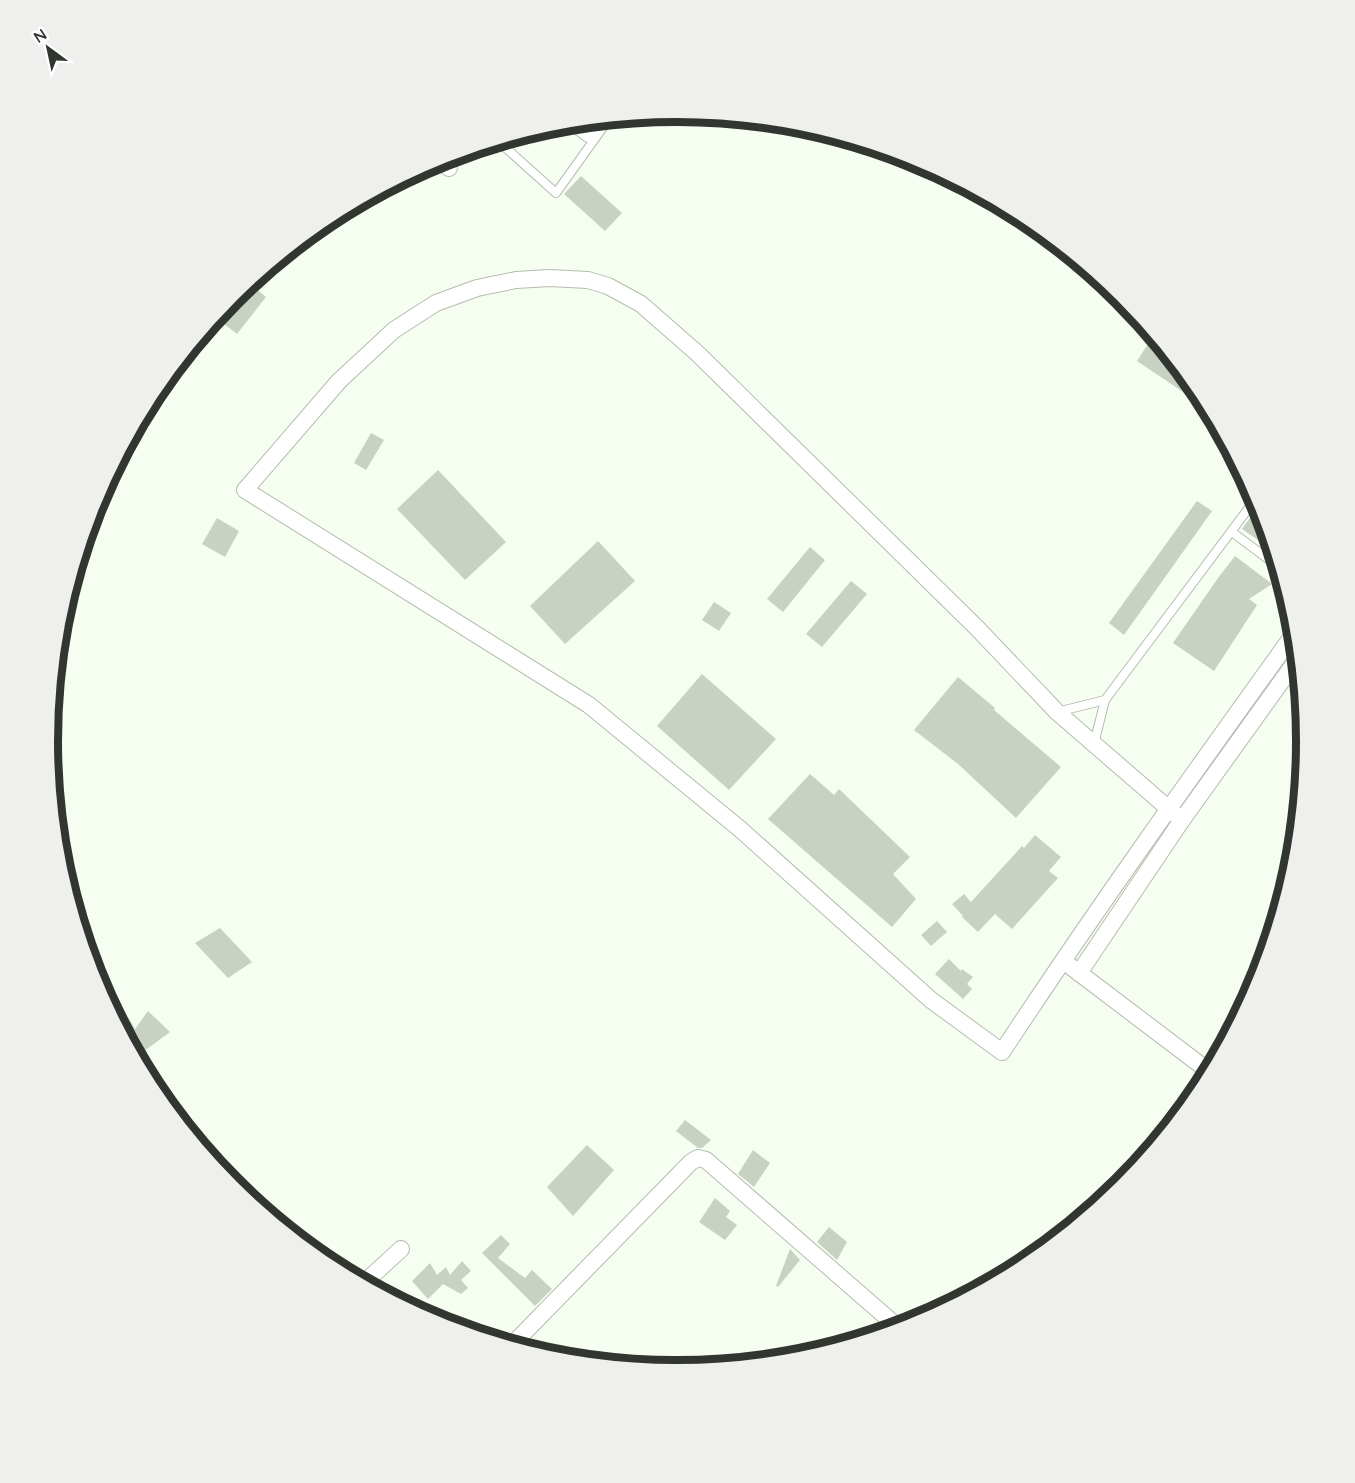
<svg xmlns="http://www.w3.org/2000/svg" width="1355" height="1483" font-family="Quicksand,sans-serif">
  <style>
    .building { fill: #c8d2c3 }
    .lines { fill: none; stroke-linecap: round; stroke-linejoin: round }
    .service-casing { stroke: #b3bdae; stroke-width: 10 }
    .minor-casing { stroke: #b3bdae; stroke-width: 18 }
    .service { stroke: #fff; stroke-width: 8 }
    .minor { stroke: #fff; stroke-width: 16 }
    .rim { fill: none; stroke: #323630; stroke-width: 8 }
  </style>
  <rect width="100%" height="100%" fill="#f6fef2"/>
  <g class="building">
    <path d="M581 176 622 213 605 231 564 194Z"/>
    <path d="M249 283 266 297 237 334 215 317 233 296Z"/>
    <path d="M1151 339 1165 348 1196 386 1189 396 1137 361Z"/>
    <path d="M371 433 384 440 366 470 354 463Z"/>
    <path d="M438 470 506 542 465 580 397 509Z"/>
    <path d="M1197 501 1212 511 1124 635 1109 623Z"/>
    <path d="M1260 504 1269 532 1274 551 1242 529Z"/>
    <path d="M217 518 239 531 225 557 202 544Z"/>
    <path d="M598 541 635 581 565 644 530 606Z"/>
    <path d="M810 547 825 560 783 612 767 599Z"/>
    <path d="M1235 556 1272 584 1249 599 1257 605 1214 671 1173 643 1218 578Z"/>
    <path d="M851 581 867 594 822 647 806 634Z"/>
    <path d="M714 602 731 613 719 631 702 620Z"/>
    <path d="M702 674 776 739 729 790 657 726Z"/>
    <path d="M958 677 995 708 994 710 1061 767 1016 818 958 764 914 730Z"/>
    <path d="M810 774 834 795 839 789 910 857 893 874 916 899 892 927 768 819Z"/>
    <path d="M1035 835 1061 857 1049 871 1058 878 1012 929 995 914 978 932 962 917 963 916 952 904 964 894 971 902 1022 846 1024 848Z"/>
    <path d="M937 921 947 932 931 946 921 935Z"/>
    <path d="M220 928 252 962 228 978 195 943Z"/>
    <path d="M949 959 961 971 962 969 973 977 967 984 972 989 963 999 935 974Z"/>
    <path d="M124 1010 135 1029 148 1011 170 1032 136 1057 114 1017Z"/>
    <path d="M685 1120 711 1140 702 1148H698L676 1131Z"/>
    <path d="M587 1145 614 1170 573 1216 547 1187Z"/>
    <path d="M753 1150 770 1163 754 1187 738 1174Z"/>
    <path d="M715 1198 730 1211 726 1217 737 1225 725 1240 699 1222Z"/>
    <path d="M829 1227 847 1242 837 1260 817 1242Z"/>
    <path d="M501 1235 510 1244 498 1258 525 1278 532 1270 552 1289 535 1306 482 1253Z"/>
    <path d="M790 1249 800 1260 778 1287 776 1286Z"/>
    <path d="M462 1261 471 1271 461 1280 468 1288 461 1294 443 1284 428 1299 412 1281 430 1263 437 1275 446 1267 450 1275Z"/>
  </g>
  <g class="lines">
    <g class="service-casing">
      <g id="service">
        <path d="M498 141 556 193 609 119"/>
        <path d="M1232 532 1280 568"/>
        <path d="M1057 712 1105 700"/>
        <path d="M1094 744 1105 700 1257 497"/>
      </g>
    </g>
    <g class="minor-casing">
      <g id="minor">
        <path d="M573 122 589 134"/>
        <path d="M439 159 449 168"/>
        <path d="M1182 820 1169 809 1057 712 977 628 697 353 641 304 608 286 588 280 549 278 516 280 477 288 436 303 394 330 339 381 245 490 589 705 740 829 931 1000 1002 1052C1096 909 1196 770 1296 631"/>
        <path d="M1070 966 1211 1073"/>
        <path d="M1079 973 1182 820 1299 657"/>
        <path d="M363 1284 401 1249"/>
        <path d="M511 1346 691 1162 698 1158 706 1160 900 1329"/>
      </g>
    </g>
    <use href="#service" class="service"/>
    <use href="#minor" class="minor"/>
  </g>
  <path d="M0 0H1355V1483H0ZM58 741a619 619 0 1 1 1238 0a619 619 0 1 1-1238 0Z" fill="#efefee" fill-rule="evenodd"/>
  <path class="rim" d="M58 741a619 619 0 1 1 1238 0a619 619 0 1 1-1238 0Z"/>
  <g transform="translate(48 48) rotate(327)" stroke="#ffffff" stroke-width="4.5" paint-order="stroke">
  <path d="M0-4.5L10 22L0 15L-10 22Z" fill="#323630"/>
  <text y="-9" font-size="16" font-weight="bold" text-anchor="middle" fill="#323630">N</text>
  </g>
</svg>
